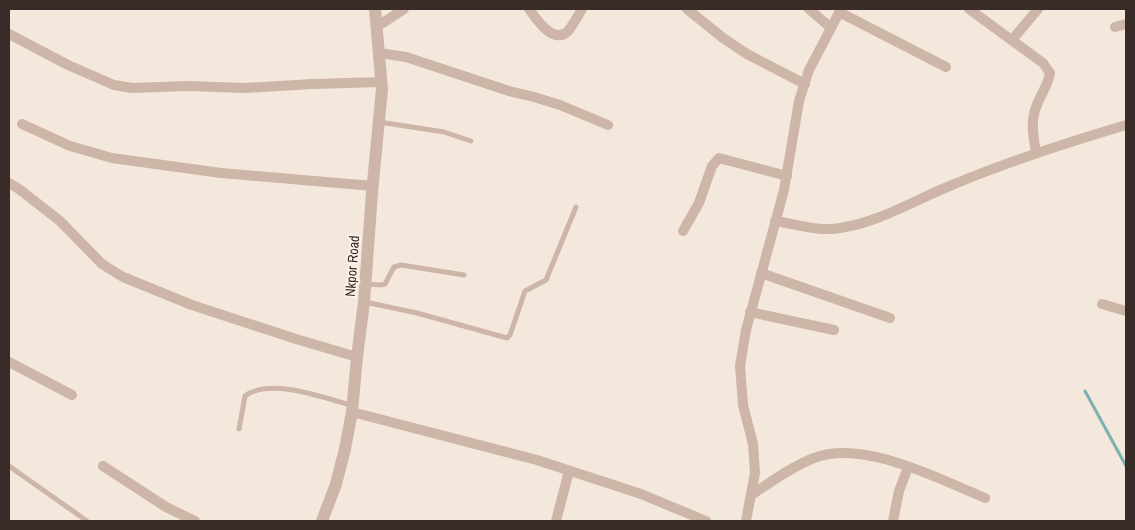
<svg xmlns="http://www.w3.org/2000/svg" width="1135" height="530" font-family="'Archivo Narrow',sans-serif">
  <style>
    .lines { fill: none; stroke-linecap: round; stroke-linejoin: round }
    .stream { stroke: #7ab2b1; stroke-width: 3 }
    .service { stroke: #cdb6a7; stroke-width: 5 }
    .minor { stroke: #cdb6a7; stroke-width: 10 }
    .tertiary { stroke: #cdb6a7; stroke-width: 12 }
    .labels { text-anchor: middle; dominant-baseline: central; stroke-width: 4; stroke-linejoin: round; paint-order: stroke }
    .street-label { font-size: 14px; fill: #392c28; stroke: #fbf2e9 }
  </style>
  <rect width="100%" height="100%" fill="#f4e7dc"/>
  <g class="lines">
    <path class="stream" d="M1085 391 1126 466"/>
    <g class="service">
      <path d="M379 122 444 132 471 141"/>
      <path d="M367 284 381 285 385 284 394 267 401 265 464 275"/>
      <path d="M365 302 417 313 507 338 510 335 525 291 546 280 576 207"/>
      <path d="M239 429 245 396C269 377 326 398 353 406"/>
      <path d="M9 466 87 521"/>
    </g>
    <g class="minor">
      <path d="M529 9C536 19 555 47 569 30 574 23 578 16 582 9"/>
      <path d="M687 9 723 38 747 54 805 84"/>
      <path d="M809 9 830 27"/>
      <path d="M969 9 1043 63 1050 73C1048 87 1037 99 1034 114 1031 126 1034 141 1036 153"/>
      <path d="M839 12 946 67"/>
      <path d="M378 26 404 9"/>
      <path d="M1115 27 1126 24"/>
      <path d="M9 34 68 65 114 85 132 88 188 86 245 88 313 84 381 82"/>
      <path d="M1012 40 1038 9"/>
      <path d="M379 53 406 57 509 91 534 97 560 105 608 125"/>
      <path d="M22 124 70 146 112 158 221 173 373 186"/>
      <path d="M9 183 19 189 60 221 102 264 123 277 192 305 296 339 357 357"/>
      <path d="M775 221C796 224 819 232 840 228 881 222 918 198 957 183 1012 160 1069 142 1126 125"/>
      <path d="M683 231 699 203 712 166 719 158 787 176"/>
      <path d="M761 273 890 318"/>
      <path d="M1102 304 1126 311"/>
      <path d="M750 312 834 330"/>
      <path d="M9 362 72 395"/>
      <path d="M352 412 537 460 641 494 706 521"/>
      <path d="M103 466 166 507 195 521"/>
      <path d="M751 495C771 482 791 467 814 458 863 439 939 479 985 498"/>
      <path d="M556 521 569 471"/>
      <path d="M746 521 755 473 753 444 743 405 740 366 746 330 784 190 799 101 809 70 841 9"/>
      <path d="M893 521 899 491 908 467"/>
    </g>
    <path class="tertiary" d="M322 521 336 484 345 449 352 412 357 357 364 302 372 193 382 89 375 9"/>
  </g>
  <g class="labels">
    <g class="street-label">
      <text transform="translate(352 266) rotate(-86)">Nkpor Road</text>
    </g>
  </g>
  <rect width="1135" height="530" fill="none" stroke="#392c28" stroke-width="20"/>
</svg>
